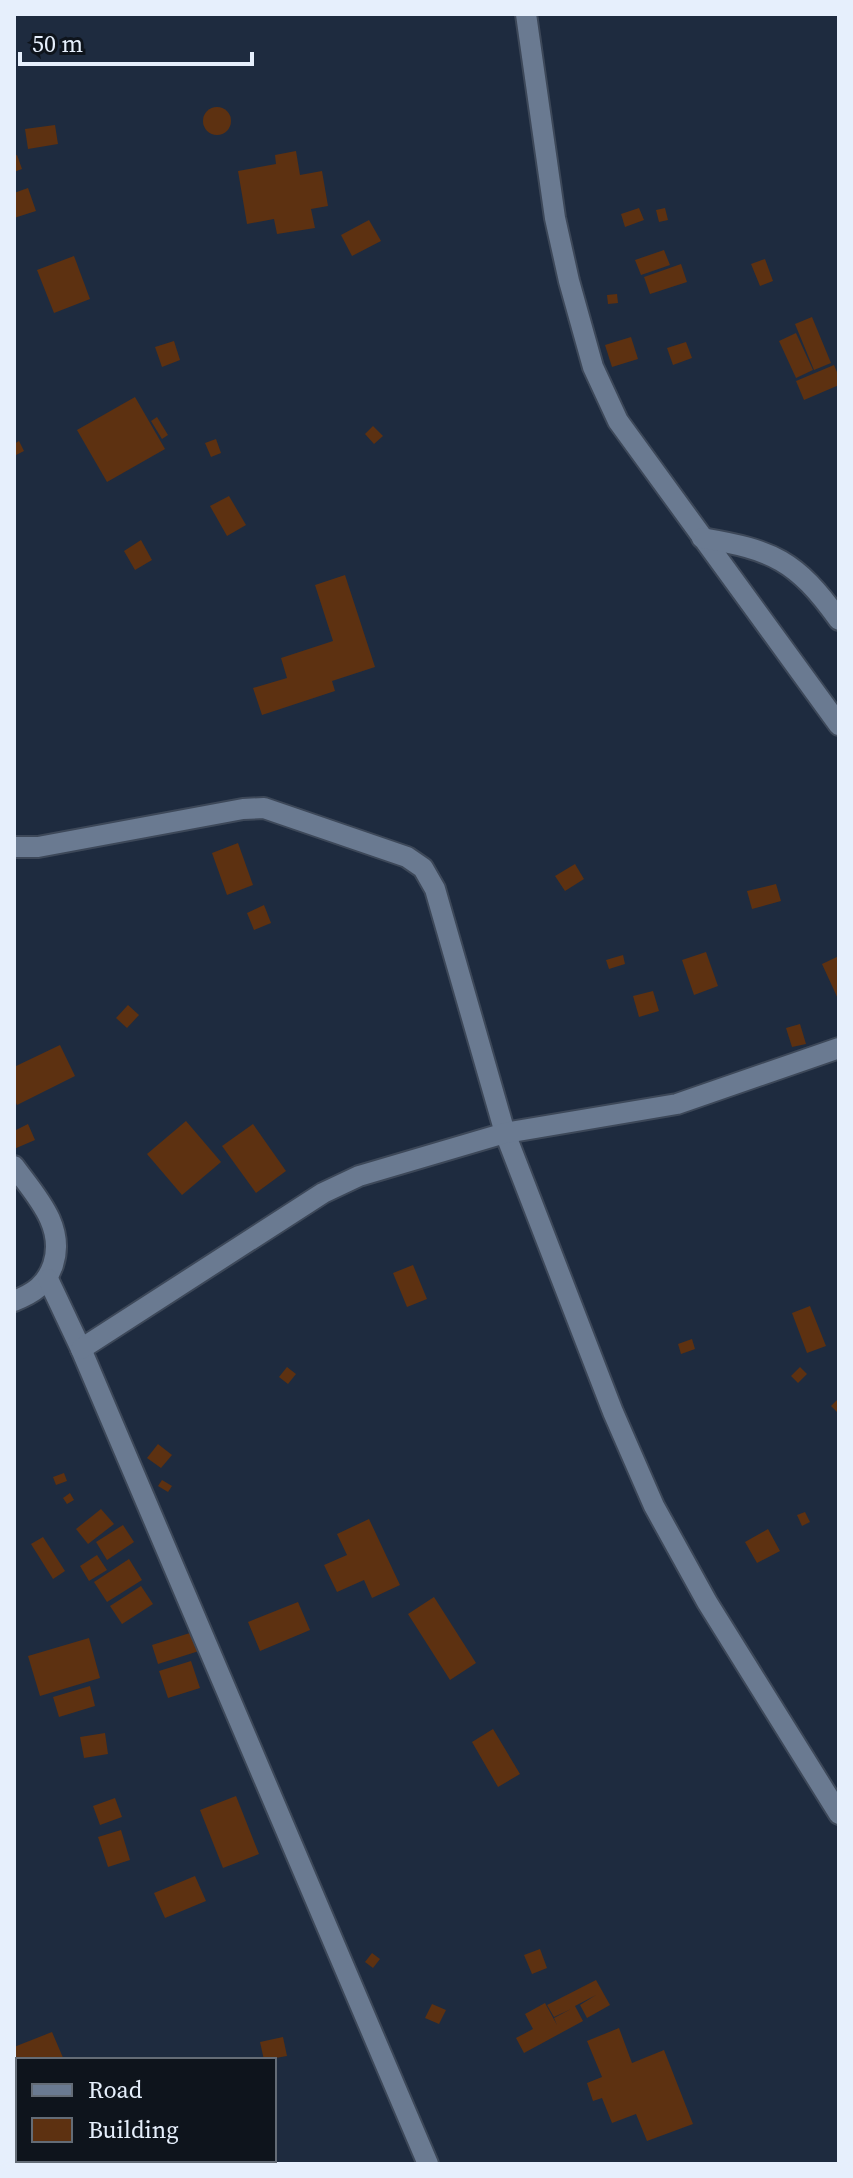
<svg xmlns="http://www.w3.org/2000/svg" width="853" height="2178" font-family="'Source Serif 4',serif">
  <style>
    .building { fill: #5d3111 }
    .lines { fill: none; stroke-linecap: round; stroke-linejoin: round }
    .minor-casing { stroke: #3d4859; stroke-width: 24 }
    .minor { stroke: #6a7a91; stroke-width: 20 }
  </style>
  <rect width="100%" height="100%" fill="#1e2b3f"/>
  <g class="building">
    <circle cx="217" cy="121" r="14"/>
    <path d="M55 125 58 144 28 149 25 129Z"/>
    <path d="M296 151 300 175 322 171 328 206 311 209 315 228 277 234 274 219 247 224 238 171 276 164 275 155Z"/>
    <path d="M17 155 22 169 14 172V156Z"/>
    <path d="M28 188 36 211 14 218V193Z"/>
    <path d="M639 208 644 220 625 227 621 214Z"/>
    <path d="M665 208 668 220 659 222 656 210Z"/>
    <path d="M369 220 381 241 352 256 341 235Z"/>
    <path d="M664 250 670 265 641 275 635 260Z"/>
    <path d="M74 256 90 299 54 313 37 270Z"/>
    <path d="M765 259 773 281 760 286 751 264Z"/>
    <path d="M681 264 687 282 650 294 644 277Z"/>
    <path d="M617 294 618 303 608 304 607 295Z"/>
    <path d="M812 317 831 363 814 370 795 324Z"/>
    <path d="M796 333 813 370 796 378 779 341Z"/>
    <path d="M631 337 638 359 612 367 605 345Z"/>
    <path d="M174 341 180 360 162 367 155 347Z"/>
    <path d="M686 342 692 358 673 365 667 348Z"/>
    <path d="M834 365 839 377V385L804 400 796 381Z"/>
    <path d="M135 397 165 449 107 482 77 430Z"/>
    <path d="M157 417 168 435 162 439 151 421Z"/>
    <path d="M373 426 383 436 374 444 365 434Z"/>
    <path d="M216 439 221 453 211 457 205 443Z"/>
    <path d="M19 441 24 451 14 456V444Z"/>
    <path d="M229 496 246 525 227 536 210 506Z"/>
    <path d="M141 540 152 560 135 570 124 551Z"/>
    <path d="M345 575 375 667 332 681 335 691 262 715 253 688 287 678 281 658 333 641 315 585Z"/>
    <path d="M238 843 253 885 227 895 212 853Z"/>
    <path d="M575 864 584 879 565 891 555 876Z"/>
    <path d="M776 884 781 901 752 909 747 891Z"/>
    <path d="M264 905 271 923 254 930 247 913Z"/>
    <path d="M706 952 718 986 694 995 682 960Z"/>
    <path d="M623 955 625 964 609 969 606 960Z"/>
    <path d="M839 956V1001L822 964Z"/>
    <path d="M653 991 659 1011 639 1017 633 996Z"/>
    <path d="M128 1005 139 1015 127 1028 116 1018Z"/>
    <path d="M800 1024 806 1044 792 1047 786 1028Z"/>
    <path d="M60 1045 75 1076 17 1105 14 1099V1067Z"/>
    <path d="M186 1121 221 1162 182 1195 147 1154Z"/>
    <path d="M28 1124 35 1140 14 1149V1131Z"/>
    <path d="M253 1124 286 1171 256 1193 222 1146Z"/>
    <path d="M413 1265 427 1299 407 1307 393 1273Z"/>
    <path d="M810 1306 826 1346 807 1353 792 1313Z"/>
    <path d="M692 1339 695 1349 681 1354 678 1344Z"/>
    <path d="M287 1367 296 1374 288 1384 279 1377Z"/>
    <path d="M800 1367 807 1374 798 1383 791 1376Z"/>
    <path d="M839 1398V1414L831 1406Z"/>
    <path d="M158 1444 172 1455 161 1468 147 1458Z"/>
    <path d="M64 1473 67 1481 56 1485 53 1477Z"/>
    <path d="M162 1480 172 1486 168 1492 158 1486Z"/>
    <path d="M70 1493 74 1500 67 1504 63 1498Z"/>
    <path d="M101 1509 114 1524 88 1544 76 1529Z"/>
    <path d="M805 1512 810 1522 802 1526 797 1515Z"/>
    <path d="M369 1519 400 1585 372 1598 364 1580 337 1592 324 1565 347 1555 337 1534Z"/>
    <path d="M123 1525 134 1542 107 1560 96 1542Z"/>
    <path d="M768 1529 780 1551 757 1563 745 1542Z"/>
    <path d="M43 1537 65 1571 53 1579 31 1544Z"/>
    <path d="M97 1555 107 1570 89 1581 80 1566Z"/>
    <path d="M129 1559 142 1580 107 1602 94 1582Z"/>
    <path d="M141 1586 153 1604 122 1624 110 1606Z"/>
    <path d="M434 1597 476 1663 450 1680 408 1614Z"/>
    <path d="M298 1602 310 1630 260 1651 248 1622Z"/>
    <path d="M193 1632 199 1651 158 1664 152 1645Z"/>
    <path d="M89 1638 100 1678 40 1696 28 1656Z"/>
    <path d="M191 1661 200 1688 168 1698 159 1671Z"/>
    <path d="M90 1686 95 1706 59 1717 53 1697Z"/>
    <path d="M493 1729 520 1774 498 1787 472 1742Z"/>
    <path d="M105 1733 108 1754 84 1758 80 1737Z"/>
    <path d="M236 1796 259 1854 223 1868 200 1810Z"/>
    <path d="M115 1798 122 1817 100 1825 93 1806Z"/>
    <path d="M121 1830 130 1860 108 1867 98 1837Z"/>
    <path d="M195 1876 206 1901 165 1918 154 1893Z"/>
    <path d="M540 1949 547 1968 532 1974 524 1955Z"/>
    <path d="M372 1953 380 1959 373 1968 365 1962Z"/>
    <path d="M596 1980 610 2005 587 2018 580 2005 596 1995 575 2006 583 2021 524 2053 516 2038 533 2029 525 2014 545 2003 557 2025 554 2018 571 2009 554 2017 547 2005Z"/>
    <path d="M432 2004 446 2010 439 2024 425 2018Z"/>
    <path d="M619 2028 632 2063 664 2050 693 2124 647 2141 636 2114 612 2123 602 2098 593 2101 587 2083 602 2077 587 2041Z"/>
    <path d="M52 2032 64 2060H17L14 2047Z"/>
    <path d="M283 2037 287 2056 264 2060 260 2042Z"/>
  </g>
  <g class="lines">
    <g class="minor-casing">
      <g id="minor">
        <path d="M526 14 555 218 569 281 593 367 618 421 839 725"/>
        <path d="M702 538C773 550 796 560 839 620"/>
        <path d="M14 847H38L243 809 264 808 407 857 423 868 435 889 505 1133 613 1412 654 1506 707 1602 839 1814"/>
        <path d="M14 1166C35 1195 66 1226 53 1265 46 1285 34 1293 14 1301"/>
        <path d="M48 1279 81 1349 428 2164"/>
        <path d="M81 1349 323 1193 359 1176 505 1133 677 1104 839 1048"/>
      </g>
    </g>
    <use href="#minor" class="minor"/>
  </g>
  <rect width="853" height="2178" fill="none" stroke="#e6effc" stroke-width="32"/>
  <rect x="16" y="2058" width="260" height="104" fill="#0e141c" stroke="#646c76" stroke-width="2"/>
  <rect x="32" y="2084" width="40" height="12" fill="#6a7a91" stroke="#646c76" stroke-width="2"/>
  <text x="88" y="2098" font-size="24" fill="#e6effc">Road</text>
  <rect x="32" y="2118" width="40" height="24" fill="#5d3111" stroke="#646c76" stroke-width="2"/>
  <text x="88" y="2138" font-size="24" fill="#e6effc">Building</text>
  <path d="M20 52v12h232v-12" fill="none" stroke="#e6effc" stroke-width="4"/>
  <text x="32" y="52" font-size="24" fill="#e6effc" stroke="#0e141c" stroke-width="6" paint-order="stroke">50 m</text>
</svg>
